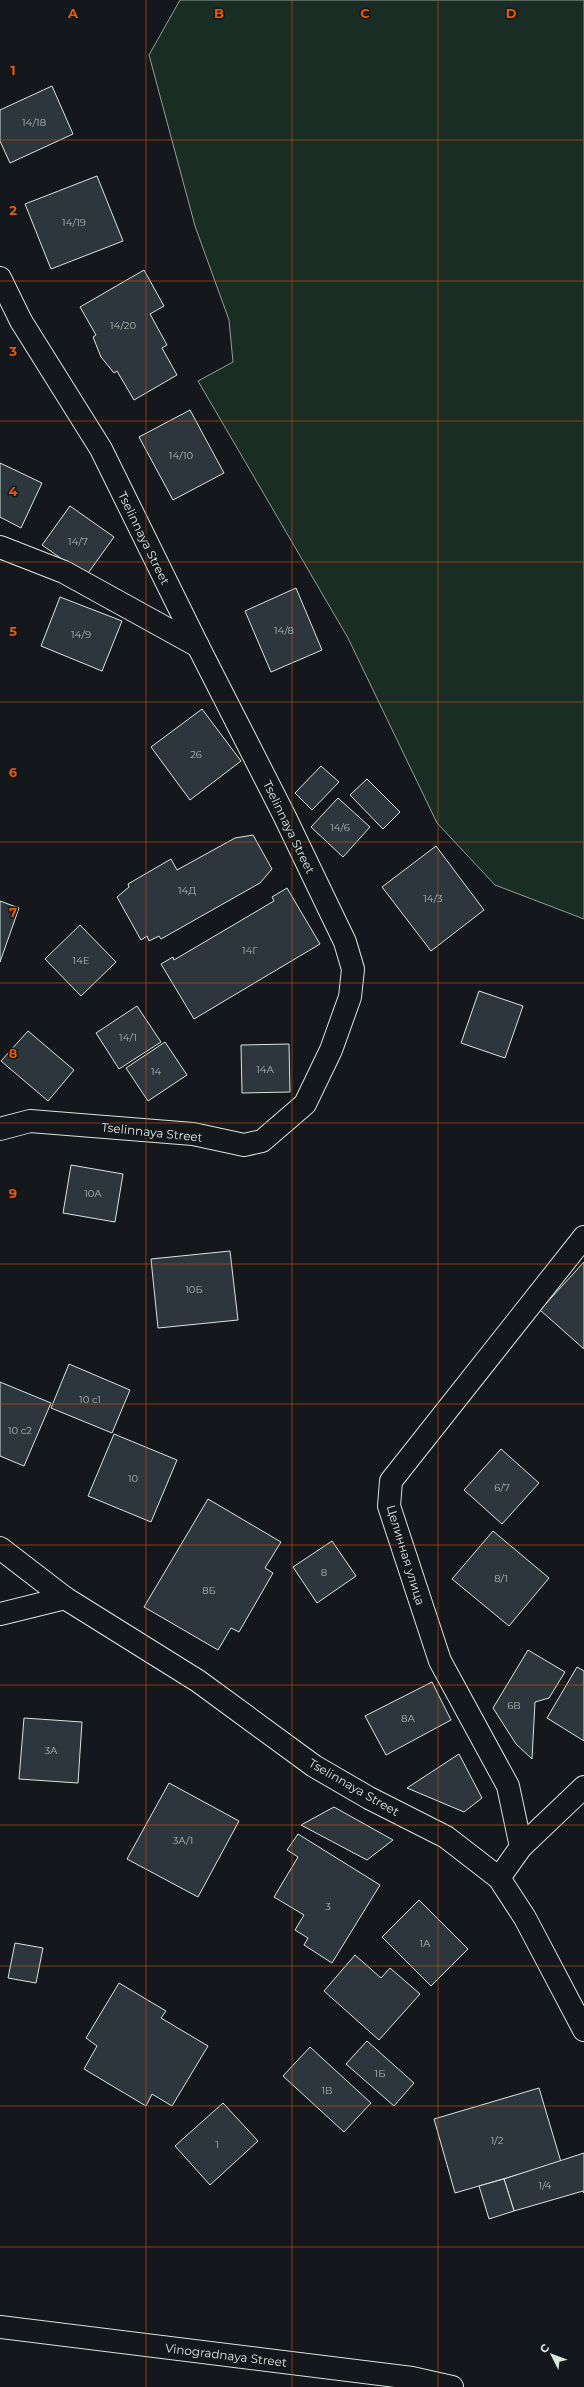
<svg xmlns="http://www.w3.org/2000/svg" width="584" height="2387" font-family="Montserrat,sans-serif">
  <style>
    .green { fill: #1a2d24; stroke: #939e99 }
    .building { fill: #2c363c; stroke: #d8e6dc }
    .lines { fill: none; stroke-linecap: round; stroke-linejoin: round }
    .minor-casing { stroke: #d8e6dc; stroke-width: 24 }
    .major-casing { stroke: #d8e6dc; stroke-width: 24 }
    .minor { stroke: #14181c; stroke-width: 22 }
    .major { stroke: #14181c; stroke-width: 22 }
    .grid { fill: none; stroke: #e8590c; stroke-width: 1; stroke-opacity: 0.55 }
    .labels { text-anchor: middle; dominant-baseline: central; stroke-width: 3; stroke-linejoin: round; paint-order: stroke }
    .number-label { font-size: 10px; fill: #adbab4 }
    .street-label { font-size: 12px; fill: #d8e6dc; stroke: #14181c }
    .grid-label { font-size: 13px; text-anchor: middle; font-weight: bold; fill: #e8590c; stroke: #14181c; stroke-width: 3; stroke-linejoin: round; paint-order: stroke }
  </style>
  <rect width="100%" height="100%" fill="#14181c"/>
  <path class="green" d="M180 0H584V919L495 885 437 823 348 638 198 381 233 362 229 320 195 226 149 55Z"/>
  <g class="building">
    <path d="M52 86 73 134 10 163 0 141V110Z"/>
    <path d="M97 176 123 241 51 269 25 204Z"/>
    <path d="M144 270 164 306 150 314 167 345 162 348 177 375 134 400 117 371 114 373 101 357 93 337 96 335 80 307Z"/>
    <path d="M190 410 224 473 173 500 139 437Z"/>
    <path d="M0 463 42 483 21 528 0 517Z"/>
    <path d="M70 506 114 537 86 576 42 545Z"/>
    <path d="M296 588 322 650 271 672 245 611Z"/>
    <path d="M60 597 122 621 102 671 41 646Z"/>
    <path d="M202 709 241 761 190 800 151 747Z"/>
    <path d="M321 766 339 782 312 810 295 793Z"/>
    <path d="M367 779 400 812 383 829 350 795Z"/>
    <path d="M338 798 370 827 343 857 311 827Z"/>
    <path d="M253 835 272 869 260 883 161 939 159 936 149 941 147 936 141 940 117 897 129 887 128 884 171 859 177 870 235 838Z"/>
    <path d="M436 846 484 910 431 951 382 887Z"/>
    <path d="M287 888 320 944 194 1019 161 964 173 957 174 960 274 901 272 897Z"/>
    <path d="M0 901 19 908 0 962Z"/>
    <path d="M80 925 116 962 81 996 45 959Z"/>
    <path d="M479 991 523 1006 505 1058 461 1043Z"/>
    <path d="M137 1006 161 1042 119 1069 96 1033Z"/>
    <path d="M28 1031 74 1070 48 1101 1 1061Z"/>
    <path d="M165 1042 187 1075 148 1101 126 1068Z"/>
    <path d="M289 1044 290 1092 242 1093 241 1045Z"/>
    <path d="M71 1165 123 1174 115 1222 63 1213Z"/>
    <path d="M230 1251 238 1320 158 1328 151 1259Z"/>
    <path d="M584 1262V1349L540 1310Z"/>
    <path d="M69 1364 130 1390 112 1433 51 1408Z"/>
    <path d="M0 1382 51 1403 24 1466 0 1456Z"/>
    <path d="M114 1434 177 1460 151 1522 88 1496Z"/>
    <path d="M501 1449 539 1483 502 1524 464 1490Z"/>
    <path d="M208 1499 281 1542 265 1568 273 1573 239 1632 231 1628 218 1650 144 1607Z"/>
    <path d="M493 1531 549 1578 509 1626 452 1579Z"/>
    <path d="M332 1541 356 1576 317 1603 293 1567Z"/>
    <path d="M528 1650 565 1672 549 1698 535 1702 532 1759 516 1744 493 1708Z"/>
    <path d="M577 1667 584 1671V1741L547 1718Z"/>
    <path d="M432 1682 451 1720 386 1755 365 1716Z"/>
    <path d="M24 1718 82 1722 78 1783 19 1779Z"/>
    <path d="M459 1754 482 1798 464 1812 407 1788Z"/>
    <path d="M169 1783 239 1821 198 1897 127 1859Z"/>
    <path d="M334 1807 393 1840 367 1860 301 1825Z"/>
    <path d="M298 1834 380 1885 332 1963 304 1945 308 1938 295 1930 304 1915 274 1897 298 1857 287 1850Z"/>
    <path d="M419 1900 468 1949 431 1986 382 1937Z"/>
    <path d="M15 1943 43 1948 36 1983 8 1978Z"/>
    <path d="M355 1955 381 1978 390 1968 420 1994 379 2040 324 1991Z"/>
    <path d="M119 1983 166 2011 161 2018 208 2046 172 2106 152 2094 146 2106 84 2069 97 2046 86 2038Z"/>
    <path d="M367 2041 414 2083 394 2106 346 2064Z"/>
    <path d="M310 2047 371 2103 344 2132 283 2076Z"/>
    <path d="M539 2088 561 2162 455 2193 434 2119Z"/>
    <path d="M223 2103 258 2141 210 2185 175 2146Z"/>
    <path d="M584 2153V2193L583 2191 514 2211 504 2179Z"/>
    <path d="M504 2179 514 2211 489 2219 479 2186Z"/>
  </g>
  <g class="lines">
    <g class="minor-casing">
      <g id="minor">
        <path d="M0 278 21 321 101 449 198 646 284 815 345 942 353 969 350 997 331 1050 305 1104 262 1141 244 1145 193 1134 30 1121 0 1129"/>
        <path d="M0 547 64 572 198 646"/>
        <path d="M0 1548 65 1598 198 1681 314 1766 369 1798 446 1837 499 1878 525 1918 584 2030"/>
        <path d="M0 1614 65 1598"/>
        <path d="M521 1847 508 1786 440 1661 389 1506 391 1481 584 1237"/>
        <path d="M499 1878 521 1847 584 1787"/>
      </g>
    </g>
    <g class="major-casing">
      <path id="major" d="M0 2327 412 2378 452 2387"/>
    </g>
    <use href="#minor" class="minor"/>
    <use href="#major" class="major"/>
  </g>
  <path class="grid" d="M146 0V2387M292 0V2387M438 0V2387M0 140H584M0 281H584M0 421H584M0 562H584M0 702H584M0 842H584M0 983H584M0 1123H584M0 1264H584M0 1404H584M0 1545H584M0 1685H584M0 1825H584M0 1966H584M0 2106H584M0 2247H584"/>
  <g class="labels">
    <g class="number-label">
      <text x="34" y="122">14/18</text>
      <text x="74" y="222">14/19</text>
      <text x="123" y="325">14/20</text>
      <text x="181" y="455">14/10</text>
      <text x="78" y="541">14/7</text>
      <text x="284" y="630">14/8</text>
      <text x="81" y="634">14/9</text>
      <text x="196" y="754">26</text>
      <text x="340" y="827">14/6</text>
      <text x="187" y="890">14Д</text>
      <text x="433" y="898">14/3</text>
      <text x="250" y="950">14Г</text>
      <text x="81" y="960">14Е</text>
      <text x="128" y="1037">14/1</text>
      <text x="265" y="1069">14А</text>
      <text x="156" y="1071">14</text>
      <text x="93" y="1193">10А</text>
      <text x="194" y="1289">10Б</text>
      <text x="90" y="1399">10 с1</text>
      <text x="20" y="1430">10 с2</text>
      <text x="133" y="1478">10</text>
      <text x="502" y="1487">6/7</text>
      <text x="324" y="1572">8</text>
      <text x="501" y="1578">8/1</text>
      <text x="209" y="1590">8Б</text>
      <text x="514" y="1705">6В</text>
      <text x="408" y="1718">8А</text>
      <text x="51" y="1750">3А</text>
      <text x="183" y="1840">3А/1</text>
      <text x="328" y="1906">3</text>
      <text x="425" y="1943">1А</text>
      <text x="380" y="2073">1Б</text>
      <text x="327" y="2090">1В</text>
      <text x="497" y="2140">1/2</text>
      <text x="217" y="2144">1</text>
      <text x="545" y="2185">1/4</text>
    </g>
    <g class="street-label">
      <text transform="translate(144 538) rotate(64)">Tselinnaya Street</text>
      <text transform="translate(289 827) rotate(64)">Tselinnaya Street</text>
      <text transform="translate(152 1132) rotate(6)">Tselinnaya Street</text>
      <text transform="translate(406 1555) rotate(73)">Целинная улица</text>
      <text transform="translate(354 1787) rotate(30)">Tselinnaya Street</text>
      <text transform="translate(226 2355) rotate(7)">Vinogradnaya Street</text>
    </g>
  </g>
  <g class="grid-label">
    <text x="73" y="18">A</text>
    <text x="219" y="18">B</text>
    <text x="365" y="18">C</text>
    <text x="511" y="18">D</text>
    <text x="13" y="75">1</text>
    <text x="13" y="215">2</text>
    <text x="13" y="356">3</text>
    <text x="13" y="496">4</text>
    <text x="13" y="636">5</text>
    <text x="13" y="777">6</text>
    <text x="13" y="917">7</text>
    <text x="13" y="1058">8</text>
    <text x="13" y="1198">9</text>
  </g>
  <g transform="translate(552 2355) rotate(312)" stroke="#14181c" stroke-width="3" paint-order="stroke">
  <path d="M0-3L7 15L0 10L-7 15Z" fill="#d8e6dc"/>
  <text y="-6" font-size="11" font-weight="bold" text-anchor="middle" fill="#d8e6dc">С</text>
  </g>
</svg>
